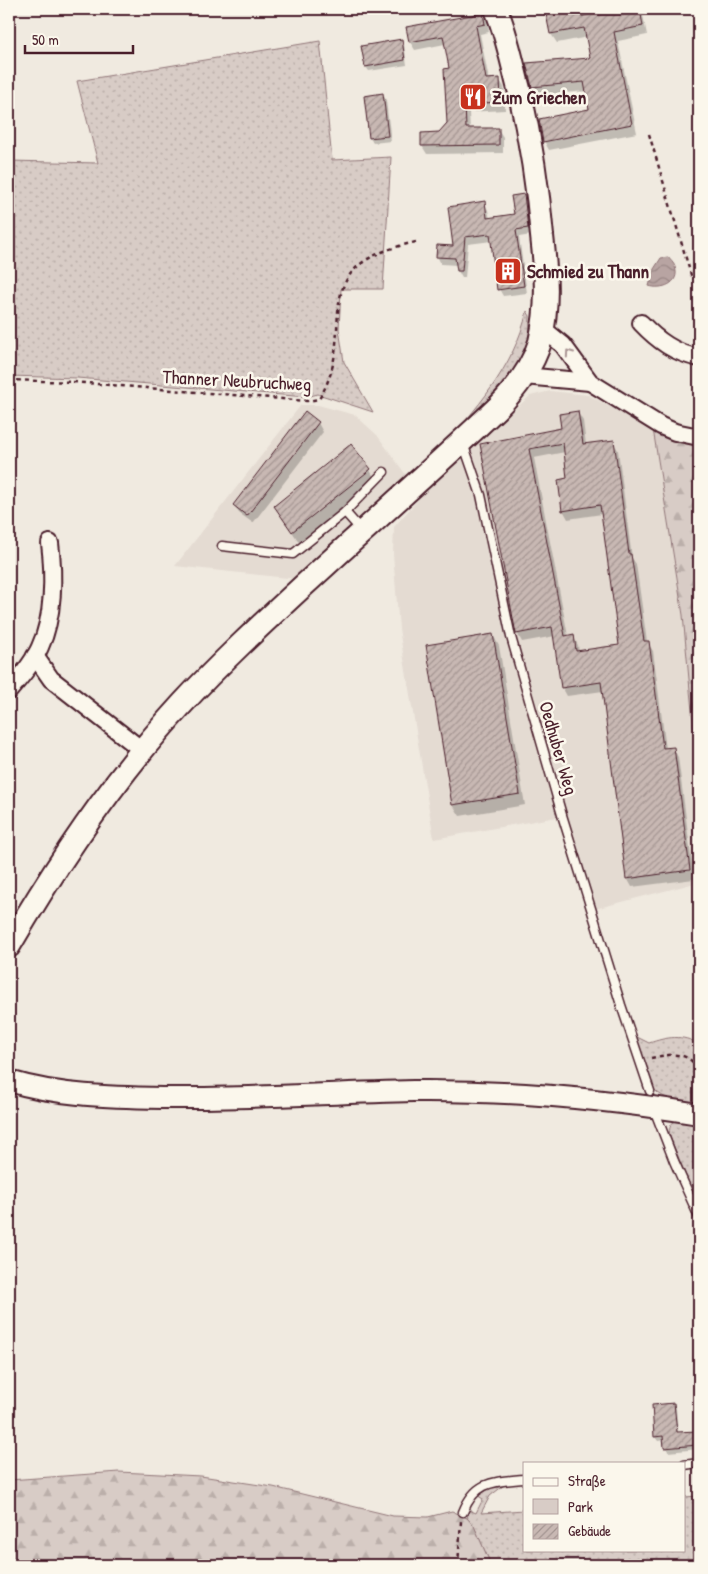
<svg xmlns="http://www.w3.org/2000/svg" width="708" height="1574" font-family="'Patrick Hand',sans-serif">
  <style>
    .built { fill: #e4dbd2 }
    .green { fill: url(#green-dots); stroke: #917678 }
    .forest { fill: url(#forest-firs); stroke: #917678 }
    .water { fill: url(#water-waves); stroke: #8c6f72 }
    .shadow { fill: #0003; fill-rule: evenodd }
    .building { fill: url(#building-hatch); stroke: #4a1f2b; fill-rule: evenodd }
    .lines { fill: none; stroke-linecap: round; stroke-linejoin: round }
    .service-casing { stroke: #4a1f2b; stroke-width: 11 }
    .minor-casing { stroke: #4a1f2b; stroke-width: 20 }
    .tertiary-casing { stroke: #4a1f2b; stroke-width: 24 }
    .secondary-casing { stroke: #4a1f2b; stroke-width: 26 }
    .path { stroke: #4a1f2b; stroke-width: 2.5; stroke-dasharray: 4 4; stroke-linecap: butt }
    .service { stroke: #fbf7ec; stroke-width: 8 }
    .minor { stroke: #fbf7ec; stroke-width: 16 }
    .tertiary { stroke: #fbf7ec; stroke-width: 20 }
    .secondary { stroke: #fbf7ec; stroke-width: 22 }
    .oneway { stroke: #ab9695 }
    .labels { text-anchor: middle; dominant-baseline: central; stroke-width: 5; stroke-linejoin: round; paint-order: stroke }
    .poi-label { font-size: 19px; font-weight: bold; fill: #4a1f2b; stroke: #fbf7ec; text-anchor: start }
    .street-label { font-size: 19px; fill: #4a1f2b; stroke: #fbf7ec }
  </style>
  <defs>
    <pattern id="green-dots" width="8" height="8" patternUnits="userSpaceOnUse" patternTransform="scale(1.25)"><rect width="8" height="8" fill="#d8ccc6"/><path d="M2 2h.1M6 6h.1" fill="none" stroke="#bbafaa" stroke-width="1.8" stroke-linecap="round"/></pattern>
    <pattern id="forest-firs" width="22" height="20" patternUnits="userSpaceOnUse" patternTransform="scale(1.25)"><rect width="22" height="20" fill="#d8ccc6"/><path d="M5 1l3.5 6h-7zM16 11l3.5 6h-7z" fill="#bbafaa"/></pattern>
    <pattern id="water-waves" width="16" height="10" patternUnits="userSpaceOnUse" patternTransform="scale(1.25)"><rect width="16" height="10" fill="#b8a4a2"/><path d="M0 5q4-4 8 0t8 0" fill="none" stroke="#988584"/></pattern>
    <pattern id="building-hatch" width="6" height="6" patternUnits="userSpaceOnUse" patternTransform="scale(1.25)"><rect width="6" height="6" fill="#c8b8b3"/><path d="M-1 1l2-2M0 6l6-6M5 7l2-2" fill="none" stroke="#a49592"/></pattern>
  </defs>
  <rect width="100%" height="100%" fill="#f0eae0"/>
  <filter id="ink" filterUnits="userSpaceOnUse"><feTurbulence type="fractalNoise" baseFrequency=".02" numOctaves="2"/><feDisplacementMap in="SourceGraphic" scale="10" xChannelSelector="R" yChannelSelector="G"/><feConvolveMatrix kernelMatrix="1 2 1 2 8 2 1 2 1" color-interpolation-filters="sRGB"/></filter>
  <g filter="url(#ink)">
    <g class="built">
      <path d="M550 391 588 395 653 429 683 615 699 790V882L587 911 557 817 434 839 399 629 393 554 394 527 431 485 486 434 530 396Z"/>
      <path d="M301 405H318L355 415 377 435 409 479 297 579 175 566Z"/>
    </g>
    <g class="green">
      <path d="M320 41 332 160 391 157 383 289H341L339 329 344 362 373 412 318 394 306 397 77 378 9 376V161L98 163 77 81Z"/>
      <path d="M527 311 530 316 529 339 525 353 509 381 439 451C476 409 514 368 527 311Z"/>
      <path d="M635 1036 649 1043C667 1037 682 1034 699 1044V1105C686 1102 670 1102 658 1093 647 1085 640 1050 635 1036Z"/>
      <path d="M679 1118 699 1121V1207L670 1137C668 1127 671 1123 679 1118Z"/>
      <path d="M503 1486 490 1496 481 1513 524 1510V1550H684V1497L699 1496V1565H491L474 1526 467 1518 469 1510 476 1513 483 1499 477 1495C485 1488 493 1487 503 1486Z"/>
    </g>
    <g class="forest">
      <path d="M653 429 698 443 699 446V733H694L683 615Z"/>
      <path d="M119 1472 201 1476 273 1487 393 1516 428 1517 452 1511 467 1518 474 1526 491 1565H9V1480Z"/>
    </g>
    <path class="water" d="M668 257C670 260 674 263 675 267 681 284 661 290 649 286L654 269 661 258Z"/>
    <g class="shadow">
      <path d="M547 9H583L585 17 626 9H640L643 15 647 35 618 41 637 133 549 150 544 141 591 110 587 91 538 95 533 86 592 59 588 37 557 43 551 34Z"/>
      <path d="M483 14 487 22 489 32 480 34 489 80 499 79 504 87 505 110 469 112 470 130 498 129 503 137V153L427 154 422 146V134H440L448 124 450 69 445 44 415 50 410 42Z"/>
      <path d="M401 41 404 45 407 65 369 71 366 67Z"/>
      <path d="M383 95 386 100 391 141 373 143 370 138 365 97Z"/>
      <path d="M524 196 528 203 531 235 519 237 527 293 503 296 499 289 492 241 468 244 465 278H462L458 271 457 265 441 264 437 256 455 248 484 203 488 210 490 219 515 215Z"/>
      <path d="M305 413 318 423 323 432 253 523 239 513 234 505Z"/>
      <path d="M578 413 583 421 586 445 613 442 618 450 632 558 636 564 647 642 653 651 666 749 673 748 678 757 694 879 632 887 627 878 603 691 567 696 562 687 555 636 522 642 517 633 481 445 562 429ZM565 452 569 479 563 510 568 519 602 514 621 646 579 652 578 645 573 636H568L534 458Z"/>
      <path d="M370 470 376 481 299 542 275 506Z"/>
      <path d="M493 635 499 646 525 805 460 816 453 805Z"/>
      <path d="M674 1404 676 1408 678 1434 696 1432 699 1436V1449L668 1452 665 1440 658 1441 655 1437Z"/>
    </g>
    <g class="building">
      <path d="M545 9H581L582 16 619 9H640L643 26 614 32 632 124 543 142 539 119 589 109 584 82 532 87 526 63 590 58 584 28 550 34Z"/>
      <path d="M483 13 485 24 476 26 486 79 500 78 501 102 465 104 466 128H499V145L421 146V133L439 132 447 123 444 69 449 68 443 36 409 42 406 27Z"/>
      <path d="M402 39 405 60 365 67 361 46Z"/>
      <path d="M383 93 388 136 369 138 364 96Z"/>
      <path d="M524 194 528 228 516 230 524 286 497 290 490 234 465 237 462 271H457L455 258 436 257 437 245 453 246 448 207 485 201 487 218 514 214 511 196Z"/>
      <path d="M305 411 319 422 247 516 233 505Z"/>
      <path d="M578 411 583 444 614 440 629 554H631L644 641H649L663 748 674 747 690 870 626 879 601 682 561 688 552 627 516 634 480 444 561 428 559 414ZM563 443 567 478 558 480 562 511 600 505 619 645 576 651 574 634 565 636 529 449Z"/>
      <path d="M351 444 371 469 292 532 274 506Z"/>
      <path d="M493 634 520 794 452 805 426 645Z"/>
      <path d="M674 1403 677 1432 697 1431 698 1445 664 1448 663 1436 654 1437 652 1405Z"/>
    </g>
    <g class="lines">
      <g class="service-casing">
        <g id="service">
          <path d="M463 443 481 495 511 637 562 815 621 1005 650 1091"/>
          <path d="M345 512 361 530"/>
          <path d="M222 546 293 554 345 512 384 472"/>
          <path d="M654 1109 674 1161 699 1217"/>
          <path d="M684 1465 699 1463"/>
          <path d="M463 1512C476 1480 494 1482 524 1479"/>
        </g>
      </g>
      <g class="minor-casing">
        <g id="minor">
          <path d="M641 323C658 341 675 353 699 358"/>
          <path d="M542 328 563 345 590 382 661 426 675 432 699 437"/>
          <path d="M524 376 590 382"/>
          <path d="M35 656 51 679 142 750"/>
          <path d="M9 691C20 678 33 663 40 647 54 617 54 575 50 543"/>
        </g>
      </g>
      <g class="tertiary-casing">
        <path id="tertiary" d="M9 1081C58 1096 112 1097 163 1098 246 1099 329 1093 413 1091 508 1090 605 1099 699 1114"/>
      </g>
      <g class="secondary-casing">
        <path id="secondary" d="M9 946C59 860 115 777 183 703 220 663 261 625 302 587 367 527 433 469 497 408 516 389 532 368 540 342 549 306 546 272 542 236 538 187 530 138 519 89 512 63 507 35 496 9"/>
      </g>
      <g class="path">
        <path d="M649 134 691 275 699 283"/>
        <path d="M9 380 73 382 307 401 319 399C362 329 297 267 416 242"/>
        <path d="M651 1058C670 1054 689 1050 699 1071"/>
        <path d="M696 1133V1142L699 1155"/>
        <path d="M458 1565 461 1521"/>
      </g>
      <use href="#service" class="service"/>
      <use href="#minor" class="minor"/>
      <use href="#tertiary" class="tertiary"/>
      <use href="#secondary" class="secondary"/>
    </g>
    <defs><path id="oneway-chevron" d="M-2-3.5L2.5 0L-2 3.5" fill="none" stroke-width="1.6" stroke-linecap="round" stroke-linejoin="round" transform="scale(1.25)"/></defs>
    <use class="oneway" href="#oneway-chevron" transform="translate(569 353) rotate(-125)"/>
  </g>
  <defs>
    <g id="restaurant-square" transform="scale(1.4375)"><rect x="-9" y="-9" width="18" height="18" rx="4" fill="#c8321e" stroke="#fbf7ec"/><path d="M-5-6h1v4h1v-4h1v4h1v-4h1v5L-1.5 .5V6h-2V.5L-5-1ZM5-6V6H3V1.5H1.5Q1.5-4 5-6Z" fill="#fff"/></g>
    <g id="building-square" transform="scale(1.4375)"><rect x="-9" y="-9" width="18" height="18" rx="4" fill="#c8321e" stroke="#fbf7ec"/><path d="M-4-6H4V6H1V3H-1V6H-4ZM-2.5-4.3h1.7v1.8h-1.7ZM.8-4.3h1.7v1.8H.8ZM-2.5-1h1.7V.8h-1.7ZM.8-1h1.7V.8H.8Z" fill="#fff"/></g>
  </defs>
  <g fill-rule="evenodd">
    <use href="#restaurant-square" x="473" y="97"/>
    <use href="#building-square" x="508" y="271"/>
  </g>
  <g class="labels">
    <g class="poi-label">
      <text x="492" y="97">Zum Griechen</text>
      <text x="527" y="271">Schmied zu Thann</text>
    </g>
    <g class="street-label">
      <text transform="translate(237 380) rotate(3)">Thanner Neubruchweg</text>
      <text transform="translate(559 748) rotate(74)">Oedhuber Weg</text>
    </g>
  </g>
  <rect width="708" height="1574" fill="none" stroke="#fbf7ec" stroke-width="30"/>
  <rect x="15" y="15" width="678" height="1544" fill="none" stroke="#4a1f2b" stroke-width="2" filter="url(#ink)"/>
  <rect x="523" y="1462" width="162" height="90" fill="#fbf7ec" stroke="#b4a19f"/>
  <rect x="533" y="1478" width="25" height="8" fill="#fbf7ec" stroke="#b4a19f"/>
  <text x="568" y="1486" font-size="15" fill="#4a1f2b">Straße</text>
  <rect x="533" y="1499" width="25" height="15" fill="#d8ccc6" stroke="#b4a19f"/>
  <text x="568" y="1512" font-size="15" fill="#4a1f2b">Park</text>
  <rect x="533" y="1524" width="25" height="15" fill="url(#building-hatch)" stroke="#b4a19f"/>
  <text x="568" y="1536" font-size="15" fill="#4a1f2b">Gebäude</text>
  <path d="M25 45v8h108v-8" fill="none" stroke="#4a1f2b" stroke-width="2.5"/>
  <text x="32" y="45" font-size="15" fill="#4a1f2b" stroke="#fbf7ec" stroke-width="4" paint-order="stroke">50 m</text>
</svg>
